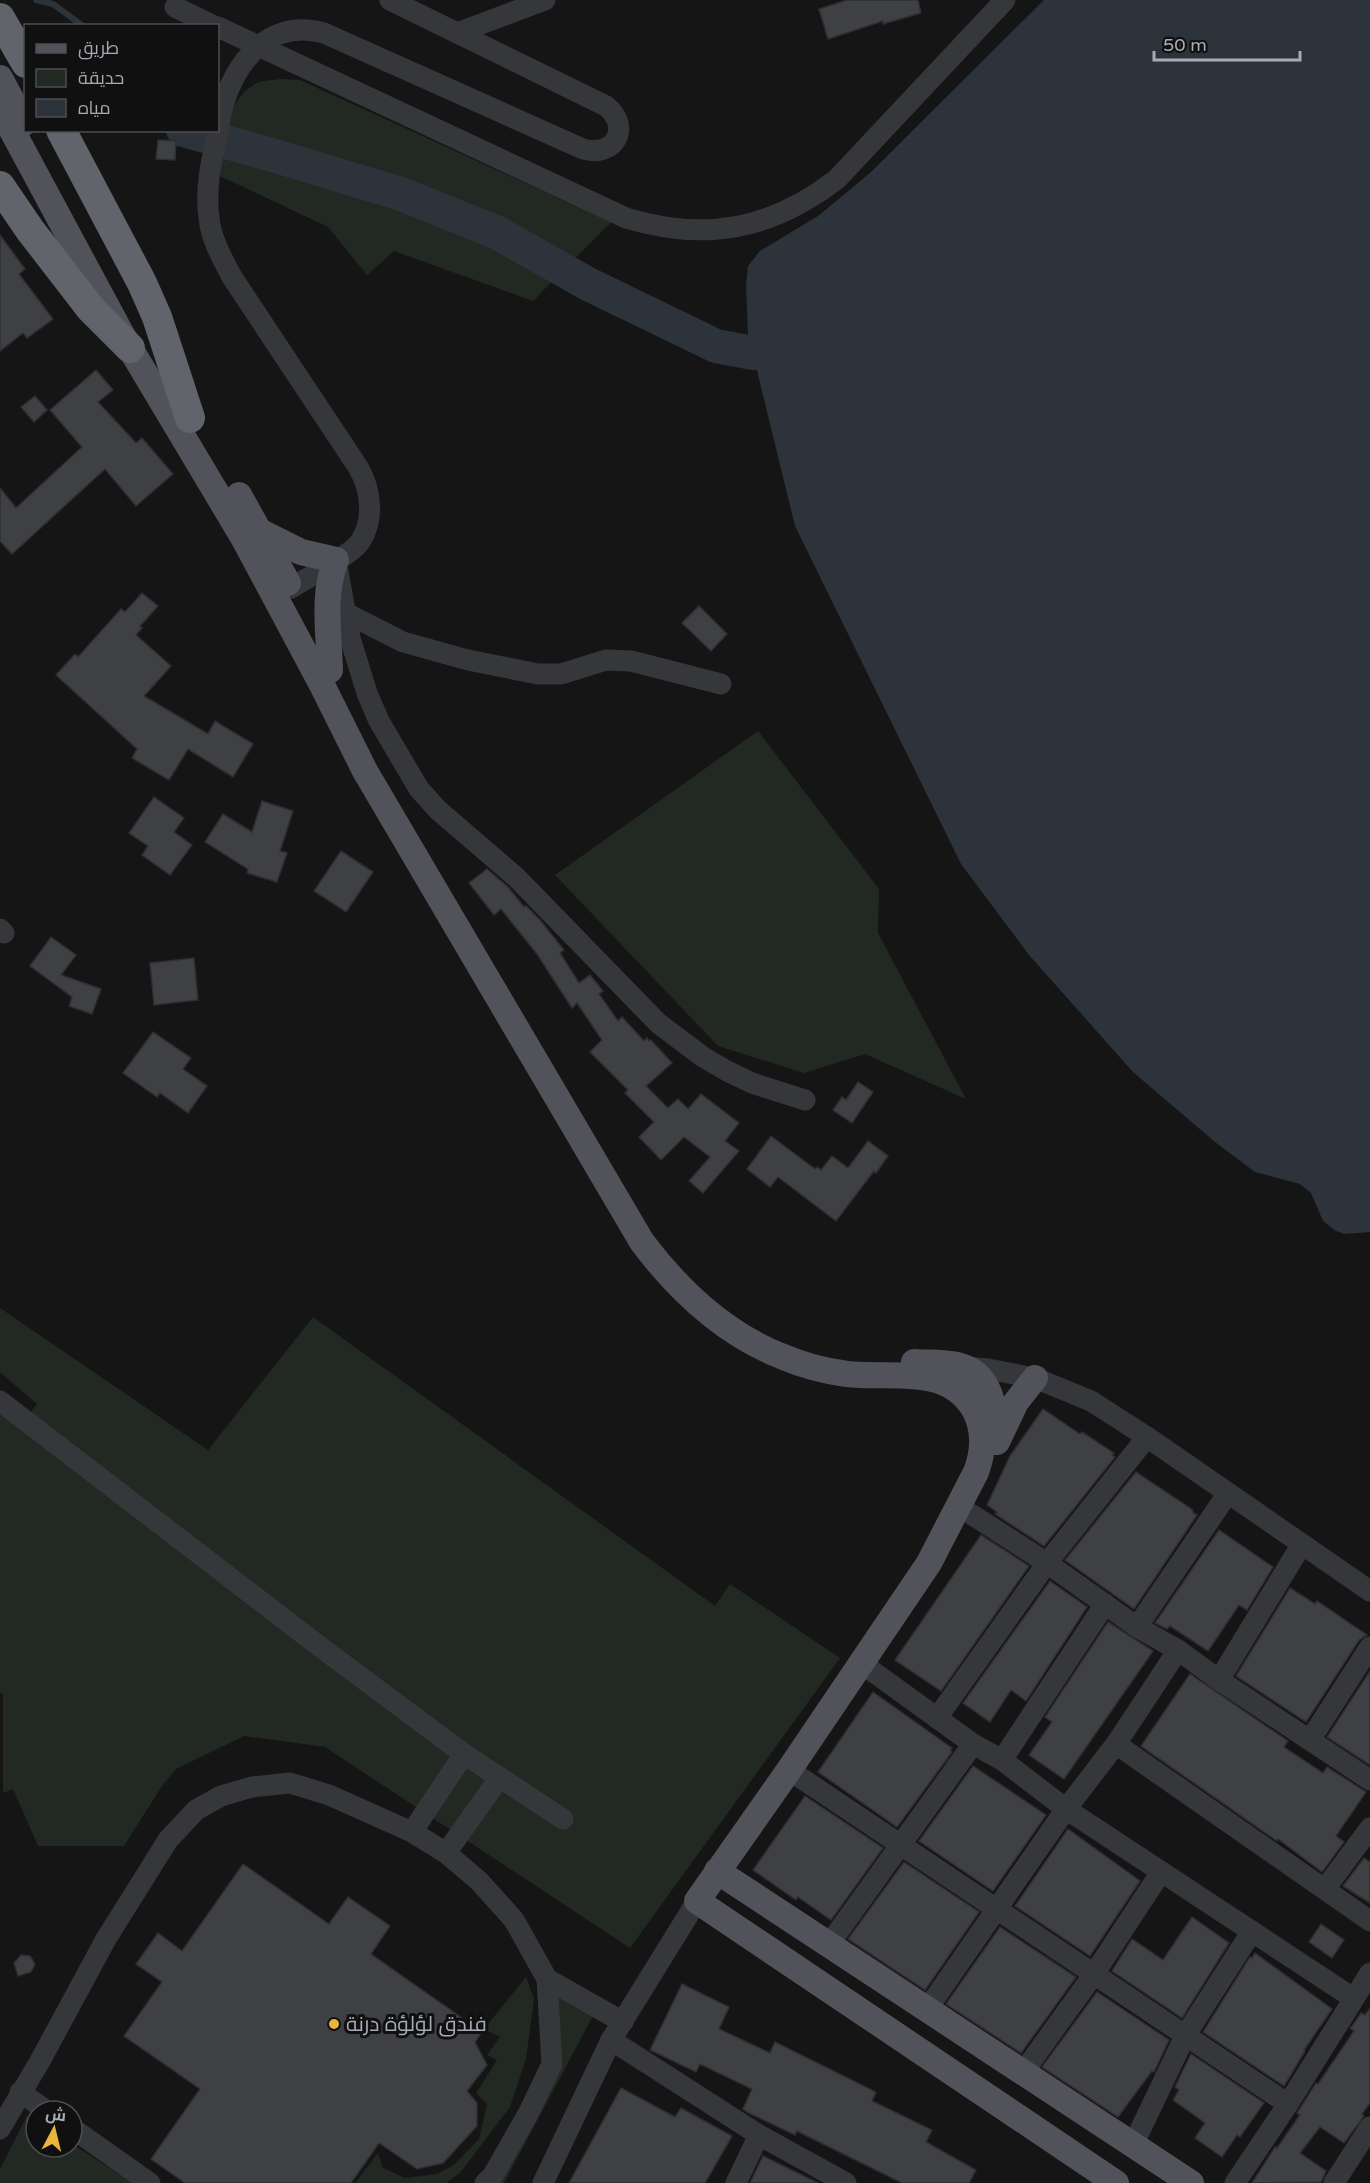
<svg xmlns="http://www.w3.org/2000/svg" width="1370" height="2183" font-family="'Varela Round',Cairo,sans-serif">
  <style>
    .green { fill: #212922 }
    .water { fill: #2c333a }
    .lines { fill: none; stroke-linecap: round; stroke-linejoin: round }
    .stream { stroke: #2c333a; stroke-width: 6 }
    .river { stroke: #2c333a; stroke-width: 34 }
    .building { fill: #3f4043; stroke: #2f2f32; stroke-width: 1.5 }
    .minor { stroke: #36373b; stroke-width: 21 }
    .major { stroke: #52535a; stroke-width: 26 }
    .highway { stroke: #62646c; stroke-width: 30 }
    .poi-dot { fill: #e9b63b; stroke: #101011; stroke-width: 2 }
    .labels { text-anchor: middle; dominant-baseline: central; stroke-width: 6; stroke-linejoin: round; paint-order: stroke }
    .poi-label { font-size: 21px; fill: #a7abb6; stroke: #101011; text-anchor: start }
  </style>
  <rect width="100%" height="100%" fill="#151516"/>
  <g class="green">
    <path d="M281 79 300 80 611 222 533 301 394 251 367 275 328 227 220 176C224 142 223 101 257 83 264 80 274 80 281 79Z"/>
    <path d="M758 731 879 889 878 933 966 1099 865 1054 804 1073 718 1046 555 875Z"/>
    <path d="M0 1308 208 1450 313 1317 715 1606 730 1584 840 1658 630 1948 325 1747 244 1736 176 1769 162 1786 124 1846H38L13 1789 3 1793V1693H0V1414L20 1426 37 1404 0 1372Z"/>
    <path d="M526 1977 534 1999 526 2059 510 2107 460 2173 446 2183H355L378 2153 383 2168 405 2178 437 2174 454 2165 479 2139 487 2104 476 2093 497 2060 487 2055 500 2037 484 2029Z"/>
    <path d="M554 1993 594 2014 504 2183H488L532 2119Z"/>
    <path d="M27 2116 36 2122V2147H72V2144L133 2183H0V2169Z"/>
  </g>
  <path class="water" d="M1044 0H1370V1232L1345 1234 1336 1231 1323 1221 1311 1193 1300 1184 1255 1172 1215 1142 1133 1072 1029 955 961 864 795 526 748 334 746 285 748 266 760 251 818 216 871 172Z"/>
  <g class="lines">
    <path class="stream" d="M36 0 53 4 83 26"/>
    <path class="river" d="M183 130 269 154 401 194 498 233 588 284 716 346 753 353"/>
  </g>
  <g class="building">
    <path d="M847 0H918L921 13 883 24V21L828 39 819 9Z"/>
    <path d="M158 140 176 141 175 160 156 159Z"/>
    <path d="M0 235 25 269 19 274 53 319 27 338 23 333 0 351Z"/>
    <path d="M96 370 113 390 98 402 136 443 142 438 173 474 136 506 105 469 12 554 0 541V488L16 508 82 447 50 410Z"/>
    <path d="M35 396 47 410 34 422 21 407Z"/>
    <path d="M142 593 158 606 140 626 142 628 136 635 171 666 144 696 208 734 215 721 253 744 233 777 188 749 169 780 132 758 137 749 56 675 75 654 78 657 121 609 125 612Z"/>
    <path d="M699 606 727 634 711 651 682 623Z"/>
    <path d="M154 797 184 818 174 832 192 845 170 875 142 855 148 846 129 833Z"/>
    <path d="M262 801 293 811 280 851 287 853 277 882 247 873 248 869 205 842 223 814 252 832Z"/>
    <path d="M341 851 373 872 346 912 314 891Z"/>
    <path d="M487 869 508 887 524 907 526 906 540 920 564 950 560 953 579 983 590 975 603 991 599 994 618 1021 622 1017 644 1041 647 1038 649 1041 651 1040 672 1063 646 1086 668 1108 678 1099 688 1109 701 1094 739 1123 725 1141 739 1151 703 1193 689 1181 710 1157 684 1137 661 1160 639 1137 654 1122 625 1093 628 1090 590 1052 602 1040 577 1003 572 1008 537 954 501 909 494 915 469 883Z"/>
    <path d="M51 937 76 955 61 975 101 989 92 1014 69 1006 72 997 30 966Z"/>
    <path d="M194 958 198 1000 154 1005 150 963Z"/>
    <path d="M153 1032 191 1058 183 1069 207 1086 188 1113 160 1093 157 1097 123 1073Z"/>
    <path d="M858 1082 873 1092 852 1123 833 1110 842 1097 846 1100Z"/>
    <path d="M771 1136 815 1169 817 1167 821 1170 832 1156 848 1168 868 1141 888 1156 876 1173 874 1171 836 1221 778 1177 770 1187 747 1169Z"/>
    <path d="M1043 1409 1080 1434 1082 1432 1114 1453 1112 1455 1115 1457 1044 1546 995 1514 997 1512 987 1505 1010 1456Z"/>
    <path d="M1136 1472 1193 1510 1192 1512 1197 1515 1134 1609 1065 1560Z"/>
    <path d="M1219 1530 1273 1567 1247 1610 1239 1605 1208 1651 1170 1626 1167 1629 1155 1623Z"/>
    <path d="M981 1535 1029 1566 941 1691 895 1660Z"/>
    <path d="M1050 1581 1087 1607 1026 1701 1011 1690 990 1722 963 1703Z"/>
    <path d="M1290 1588 1315 1604 1317 1601 1367 1635 1359 1640 1306 1722 1236 1676Z"/>
    <path d="M1108 1622 1153 1651 1064 1779 1029 1755 1052 1722 1045 1717Z"/>
    <path d="M1370 1671V1765L1327 1737Z"/>
    <path d="M1190 1674 1288 1741 1284 1747 1323 1773 1327 1767 1366 1792 1336 1836 1344 1842 1322 1872 1278 1839 1277 1841 1141 1746Z"/>
    <path d="M873 1692 952 1748 950 1750 952 1752 897 1827 818 1772Z"/>
    <path d="M973 1766 1046 1815 993 1891 919 1841Z"/>
    <path d="M805 1796 883 1848 831 1920 798 1897 796 1900 753 1870Z"/>
    <path d="M1068 1829 1140 1881 1090 1956 1015 1906Z"/>
    <path d="M1364 1858 1370 1862V1903L1343 1886Z"/>
    <path d="M904 1862 979 1912 925 1990 848 1939Z"/>
    <path d="M243 1864 329 1924 348 1897 390 1926 371 1954 482 2032 475 2042 487 2065 467 2091 477 2103V2126L443 2163 417 2169 379 2143 351 2183H185L151 2159 200 2089 124 2036 162 1982 136 1964 158 1933 182 1951Z"/>
    <path d="M1192 1917 1229 1943 1182 2018 1112 1971 1132 1939 1163 1960Z"/>
    <path d="M1321 1924 1344 1940 1332 1958 1309 1942Z"/>
    <path d="M1000 1927 1076 1977 1021 2053 946 2004Z"/>
    <path d="M1255 1953 1332 2009 1304 2050 1305 2051 1284 2086 1203 2032 1250 1957 1252 1958Z"/>
    <path d="M21 1955 30 1956 35 1964 31 1972 18 1976 14 1963Z"/>
    <path d="M682 1984 729 2007 719 2029 770 2053 775 2042 876 2092 872 2101 932 2130 926 2142 976 2170 969 2183H902L797 2131 795 2135 749 2113 743 2109 752 2089 700 2064 696 2072 650 2050Z"/>
    <path d="M1097 1992 1169 2040 1154 2072 1152 2071 1143 2083 1118 2117 1042 2067Z"/>
    <path d="M1370 2008V2103L1362 2114 1364 2116 1344 2143 1320 2127 1300 2153 1326 2171 1321 2182 1252 2183 1275 2147 1277 2148 1300 2115 1297 2113 1316 2083 1318 2084 1354 2031 1350 2028 1353 2025 1361 2013 1365 2015Z"/>
    <path d="M1191 2054 1264 2103 1240 2137 1237 2135 1222 2157 1195 2138 1205 2123 1173 2100 1179 2090 1175 2087Z"/>
    <path d="M621 2088 675 2117 681 2108 732 2136 705 2183H569Z"/>
    <path d="M763 2156 818 2183H750Z"/>
  </g>
  <g class="lines">
    <g class="minor">
      <path d="M175 7 214 26"/>
      <path d="M218 27 626 218C705 242 771 230 837 179L1005 0"/>
      <path d="M457 33 545 0"/>
      <path d="M337 566 350 638 367 693 379 721 419 789 438 810 517 878 658 1023 703 1057 727 1071 752 1083 805 1100"/>
      <path d="M291 588C307 578 350 556 360 542 375 519 371 489 358 467L232 277C222 258 211 239 209 218 205 190 211 163 217 135 219 124 221 111 225 99 240 55 274 19 324 33L583 149C615 158 632 127 606 106L390 0"/>
      <path d="M344 612 403 642 468 660 538 674H561L606 660 631 661 721 684"/>
      <path d="M0 929 4 933"/>
      <path d="M964 1367 988 1369 1035 1378 1091 1401 1147 1437 1370 1591"/>
      <path d="M0 1401 319 1646 464 1754 563 1819"/>
      <path d="M971 1514 1047 1563 1137 1627 1178 1650 1219 1680 1370 1780"/>
      <path d="M1137 1627 1228 1493"/>
      <path d="M861 1663 973 1744 1002 1760 1066 1809 1353 1998"/>
      <path d="M1219 1680 1302 1544"/>
      <path d="M937 1718 1047 1563 1147 1437"/>
      <path d="M1310 1740 1370 1647"/>
      <path d="M1116 1744 1370 1921"/>
      <path d="M1002 1760 1105 1604"/>
      <path d="M789 1770 1288 2104"/>
      <path d="M412 1832 464 1754"/>
      <path d="M446 1853 500 1777"/>
      <path d="M1325 1889 1370 1828"/>
      <path d="M830 1943 973 1744"/>
      <path d="M547 1979 623 2022"/>
      <path d="M928 2008 1066 1809 1116 1744 1178 1650"/>
      <path d="M611 2040 759 2135 846 2183"/>
      <path d="M1024 2071 1094 1974 1161 1872"/>
      <path d="M20 2092 47 2111"/>
      <path d="M72 2128 150 2183"/>
      <path d="M0 2129 40 2061 106 1939 168 1840 196 1810 221 1796 252 1787 290 1783 329 1795 412 1832 446 1853 479 1881 514 1920 547 1979 552 2064 528 2114 492 2177 485 2183"/>
      <path d="M1133 2145 1185 2036 1252 1931"/>
      <path d="M543 2183 611 2040 697 1901"/>
      <path d="M736 2183 759 2135"/>
      <path d="M1235 2183 1288 2104 1370 1973"/>
      <path d="M1334 2183 1370 2127"/>
    </g>
    <g class="major">
      <path d="M0 78 24 123"/>
      <path d="M0 108 121 333 244 539 321 683 365 771 642 1242C679 1291 723 1333 781 1356 802 1365 824 1371 847 1374 891 1379 949 1363 975 1411 985 1431 984 1451 976 1472L929 1563 789 1770 697 1901 1116 2183"/>
      <path d="M239 495 288 583"/>
      <path d="M261 532 301 552 336 560C322 594 329 634 330 670"/>
      <path d="M914 1362C928 1363 943 1362 957 1365 993 1373 996 1411 995 1442"/>
      <path d="M997 1442 1016 1402 1035 1378"/>
      <path d="M717 1871 1191 2183"/>
    </g>
    <g class="highway">
      <path d="M0 18 26 63"/>
      <path d="M61 130 142 283 157 317 190 418"/>
      <path d="M0 186 30 230 91 309 130 348"/>
    </g>
  </g>
  <circle class="poi-dot" cx="334" cy="2024" r="6"/>
  <g class="labels">
    <g class="poi-label">
      <text x="346" y="2024">فندق لؤلؤة درنة</text>
    </g>
  </g>
  <rect x="24" y="24" width="195" height="108" fill="#101011" stroke="#4c4e53" stroke-width="1.5"/>
  <rect x="36" y="44" width="30" height="9" fill="#52535a" stroke="#4c4e53" stroke-width="1.5"/>
  <text x="78" y="54" font-size="18" fill="#a7abb6">طريق</text>
  <rect x="36" y="69" width="30" height="18" fill="#212922" stroke="#4c4e53" stroke-width="1.5"/>
  <text x="78" y="84" font-size="18" fill="#a7abb6">حديقة</text>
  <rect x="36" y="99" width="30" height="18" fill="#2c333a" stroke="#4c4e53" stroke-width="1.5"/>
  <text x="78" y="114" font-size="18" fill="#a7abb6">مياه</text>
  <g transform="translate(54 2129) rotate(7)"><circle r="28" fill="#101011" stroke="#4c4e53" stroke-width="1.5"/>
  <path d="M0-4.5L10 22L0 15L-10 22Z" fill="#e9b63b"/>
  <text y="-9" font-size="16" font-weight="bold" text-anchor="middle" fill="#a7abb6">ش</text>
  </g>
  <path d="M1154 51v9h146v-9" fill="none" stroke="#a7abb6" stroke-width="3"/>
  <text x="1163" y="51" font-size="18" fill="#a7abb6" stroke="#101011" stroke-width="4.5" paint-order="stroke">50 m</text>
</svg>
